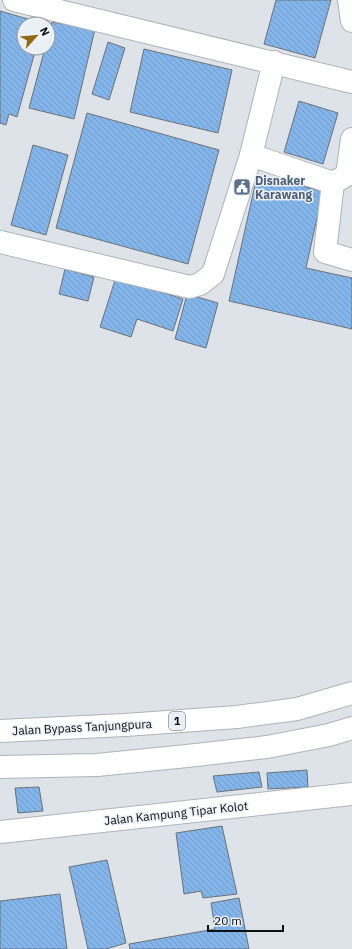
<svg xmlns="http://www.w3.org/2000/svg" width="352" height="949" font-family="'IBM Plex Sans',sans-serif">
  <style>
    .building { fill: url(#building-back-hatch); stroke: #6d7277 }
    .lines { fill: none; stroke-linecap: round; stroke-linejoin: round }
    .minor-casing { stroke: #afb4b9; stroke-width: 24 }
    .highway-casing { stroke: #afb4b9; stroke-width: 24 }
    .minor { stroke: #fff; stroke-width: 22 }
    .highway { stroke: #fff; stroke-width: 22 }
    .labels { text-anchor: middle; dominant-baseline: central; stroke-width: 3; stroke-linejoin: round; paint-order: stroke }
    .shield { fill: #ebf0f6; stroke: #505256; stroke-width: 1 }
    .shield-label { font-size: 11px; font-weight: bold; fill: #0e0f11 }
    .service-label { font-size: 12px; font-weight: bold; fill: #4e5e75; stroke: #ebf0f6; text-anchor: start }
    .street-label { font-size: 12px; fill: #0e0f11; stroke: #ebf0f6 }
  </style>
  <defs>
    <pattern id="building-back-hatch" width="6" height="6" patternUnits="userSpaceOnUse"><rect width="6" height="6" fill="#83b5ea"/><path d="M-1 5l2 2M0 0l6 6M5-1l2 2" fill="none" stroke="#709ac8"/></pattern>
  </defs>
  <rect width="100%" height="100%" fill="#dde3e8"/>
  <g class="building">
    <path d="M276 0H331L315 58 264 44Z"/>
    <path d="M0 11 42 23V24H24V48H36L17 117 9 114 6 125 0 123Z"/>
    <path d="M52 22 95 29 74 119 29 108 45 48H48V36Z"/>
    <path d="M108 42 125 48 109 100 92 94Z"/>
    <path d="M144 49 232 70 218 133 130 112Z"/>
    <path d="M299 101 338 113 323 164 284 152Z"/>
    <path d="M87 113 219 150 188 264 56 228Z"/>
    <path d="M33 145 68 155 46 235 11 225Z"/>
    <path d="M257 176 323 191 306 268 352 278V329L229 301Z"/>
    <path d="M65 269 94 277 88 301 59 294Z"/>
    <path d="M116 277 183 299 173 331 137 319 131 337 100 327Z"/>
    <path d="M187 294 218 303 206 348 175 339Z"/>
    <path d="M307 770 308 787 268 789 267 773Z"/>
    <path d="M259 772 262 787 217 792 213 776Z"/>
    <path d="M39 787 43 811 18 813 15 788Z"/>
    <path d="M222 826 237 894 203 898 201 891 184 894 176 833Z"/>
    <path d="M107 860 126 943 106 949H88L69 867Z"/>
    <path d="M60 894 67 949H0V901Z"/>
    <path d="M239 898 249 949H130L129 944 215 929 211 903Z"/>
  </g>
  <g class="lines">
    <g class="minor-casing">
      <g id="minor">
        <path d="M14 0 352 82"/>
        <path d="M349 0 352 21"/>
        <path d="M251 155 333 183 347 175 352 139"/>
        <path d="M333 183 325 252 352 260"/>
        <path d="M0 242 190 287 200 284 213 274 251 155 274 62"/>
        <path d="M0 832 352 794"/>
      </g>
    </g>
    <g class="highway-casing">
      <g id="highway">
        <path d="M0 731 125 725 237 717 297 709 352 693"/>
        <path d="M0 767 97 765 187 756 267 747 329 735 352 728"/>
      </g>
    </g>
    <use href="#minor" class="minor"/>
    <use href="#highway" class="highway"/>
  </g>
  <defs>
    <g id="civic-square" transform="scale(0.9)"><rect x="-9" y="-9" width="18" height="18" rx="4" fill="#5c6f8a" stroke="#ebf0f6"/><path d="M-.6-6.5H3V-4.5H.6V-3L4-1V1h2V6H-6V1h2V-1L-.6-3ZM-1.2 2.5V6h2.4V2.5Z" fill="#fff"/></g>
  </defs>
  <g fill-rule="evenodd">
    <use href="#civic-square" x="242" y="187"/>
  </g>
  <g class="labels">
    <rect class="shield" x="169" y="712" width="16" height="18" rx="3"/>
    <g class="shield-label">
      <text x="177" y="721">1</text>
    </g>
    <g class="service-label">
      <text x="255" y="180">Disnaker<tspan x="255" dy="14">Karawang</tspan></text>
    </g>
    <g class="street-label">
      <text transform="translate(82 727) rotate(-3)">Jalan Bypass Tanjungpura</text>
      <text transform="translate(176 813) rotate(-6)">Jalan Kampung Tipar Kolot</text>
    </g>
  </g>
  <g transform="translate(36 36) rotate(63)"><circle r="19" fill="#ebf0f6" stroke="#93969a"/>
  <path d="M0-3L7 15L0 10L-7 15Z" fill="#946714"/>
  <text y="-6" font-size="11" font-weight="bold" text-anchor="middle" fill="#0e0f11">N</text>
  </g>
  <path d="M208 925v6h75v-6" fill="none" stroke="#0e0f11" stroke-width="2"/>
  <text x="214" y="925" font-size="12" fill="#0e0f11" stroke="#ebf0f6" stroke-width="3" paint-order="stroke">20 m</text>
</svg>
